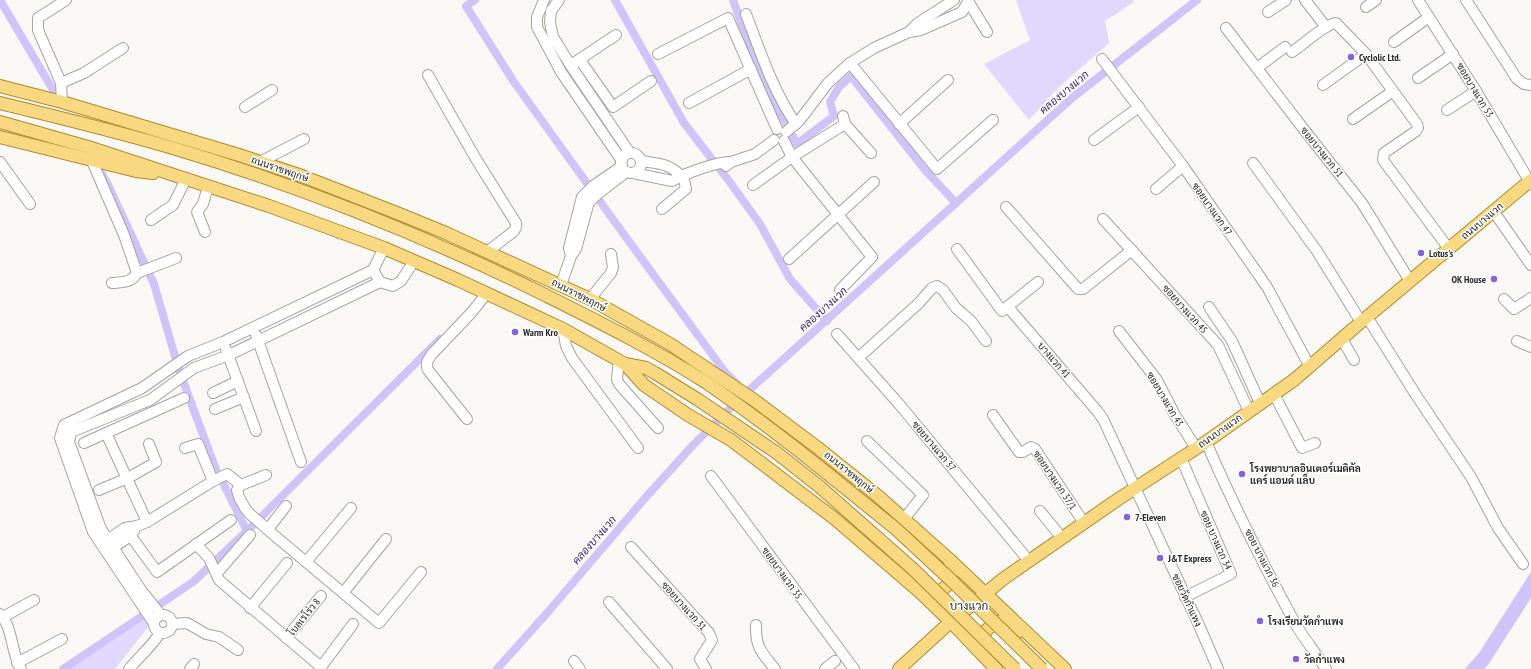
<svg xmlns="http://www.w3.org/2000/svg" width="1531" height="669" font-family="'PT Sans Narrow',Sarabun,sans-serif">
  <style>
    .green { fill: #e0d8fd }
    .water { fill: #cfc3f8 }
    .lines { fill: none; stroke-linecap: round; stroke-linejoin: round }
    .canal { stroke: #cfc3f8; stroke-width: 8 }
    .minor-casing { stroke: #a6a4a1; stroke-width: 12 }
    .major-casing { stroke: #ad8a2c; stroke-width: 14 }
    .minor { stroke: #fff; stroke-width: 10 }
    .major { stroke: #f8d982; stroke-width: 12 }
    .major-bridge-casing { stroke: #ad8a2c; stroke-width: 14; stroke-linecap: butt }
    .major-bridge { stroke: #f8d982; stroke-width: 12 }
    .poi-dot { fill: #8861db; stroke: #fff; stroke-width: 1.5 }
    .labels { text-anchor: middle; dominant-baseline: central; stroke-width: 3; stroke-linejoin: round; paint-order: stroke }
    .poi-label { font-size: 10px; font-weight: bold; fill: #292827; stroke: #fff; text-anchor: start }
    .street-label { font-size: 10px; fill: #292827; stroke: #fff }
    .water-label { font-size: 11px; font-style: italic; fill: #3c2866; stroke: #fff }
    .quarter-label { font-size: 12px; fill: #302e2b; stroke: #fff }
  </style>
  <rect width="100%" height="100%" fill="#faf8f5"/>
  <g class="green">
    <path d="M1016 0H1133L1134 2 1105 21 1109 43 1057 89 1029 120 984 64 1030 40Z"/>
    <path d="M146 618 149 626 115 669H69Z"/>
  </g>
  <path class="water" d="M1531 572V598L1488 665 1484 669H1465L1479 653Z"/>
  <g class="lines">
    <g class="canal">
      <path d="M0 0 56 95"/>
      <path d="M475 0 466 6 514 82 625 236 725 372 737 384"/>
      <path d="M615 0 684 123 729 181 760 224 790 279 827 321"/>
      <path d="M733 0C750 49 771 98 797 144L834 116 830 102 839 87 851 76 925 170 956 203"/>
      <path d="M102 174 108 185 154 284 179 370 219 478 223 483 247 531"/>
      <path d="M63 669 193 582 247 531 440 339"/>
      <path d="M497 669 548 612 646 497 694 444 746 393 1072 98 1197 0"/>
    </g>
    <g class="minor-casing">
      <g id="minor">
        <path d="M544 0 537 17V27L561 72 622 161"/>
        <path d="M559 0 551 11 550 22 553 37 571 66 630 153"/>
        <path d="M1305 0 1326 27"/>
        <path d="M1418 0 1476 91 1531 184"/>
        <path d="M1466 0 1517 79 1524 84 1531 85"/>
        <path d="M968 1 987 32"/>
        <path d="M1366 7 1376 0"/>
        <path d="M1268 12 1286 0"/>
        <path d="M746 14C760 51 773 91 796 124"/>
        <path d="M1226 28 1302 127 1362 203 1410 281"/>
        <path d="M909 32 918 23 954 0"/>
        <path d="M1394 42 1429 17"/>
        <path d="M1292 52C1301 46 1327 23 1336 23L1366 54 1417 124 1418 128 1416 131 1384 153 1383 160 1449 249"/>
        <path d="M658 54 728 18 777 129"/>
        <path d="M1102 59 1183 166 1267 287 1310 367"/>
        <path d="M580 60 613 107 651 81"/>
        <path d="M574 63 616 35"/>
        <path d="M850 63 937 169 993 120"/>
        <path d="M1257 68 1285 47"/>
        <path d="M428 75 476 159 516 223V227L514 231 487 252"/>
        <path d="M1418 78 1453 54"/>
        <path d="M61 83 84 73 123 48"/>
        <path d="M1323 85 1366 54"/>
        <path d="M62 102 61 83 38 30V18L66 0"/>
        <path d="M689 103 751 69"/>
        <path d="M245 107 272 90"/>
        <path d="M1447 110 1476 91"/>
        <path d="M843 116 845 124 871 153"/>
        <path d="M1353 119 1393 91"/>
        <path d="M899 124 948 80"/>
        <path d="M786 132 799 121 828 83 850 63 874 48 909 32 921 30 962 12 969 0"/>
        <path d="M1094 140 1139 107"/>
        <path d="M784 141 792 157 872 257 840 290"/>
        <circle cx="631" cy="163" r="10"/>
        <path d="M92 161 124 235 137 273C132 283 122 282 112 283"/>
        <path d="M642 161C658 164 669 163 681 176"/>
        <path d="M0 162 30 204"/>
        <path d="M260 162 304 139"/>
        <path d="M1253 163 1317 251 1361 322"/>
        <path d="M726 166 731 162 755 154 774 140"/>
        <path d="M633 173 672 181C683 174 719 161 731 162"/>
        <path d="M753 185 792 157 845 124"/>
        <path d="M1156 189 1183 166"/>
        <path d="M1006 207 1078 289H1083L1132 250"/>
        <path d="M662 209 686 189 683 175"/>
        <path d="M1494 212 1531 265"/>
        <path d="M1103 219 1218 345 1249 411"/>
        <path d="M151 220 173 205 186 179"/>
        <path d="M205 232 197 212 203 204 208 186"/>
        <path d="M384 248 373 270 380 282 393 286 401 281 414 261"/>
        <path d="M957 249 1002 311 1038 282"/>
        <path d="M571 256 569 248 582 197 593 186 622 166"/>
        <path d="M789 259 874 182"/>
        <path d="M137 273 176 258"/>
        <path d="M561 285 571 256 576 249 589 202 599 193 626 172"/>
        <path d="M590 299 611 273 613 267 611 254"/>
        <path d="M1504 299 1514 309 1531 298"/>
        <path d="M1008 307 1098 412 1103 419 1198 623 1218 669"/>
        <path d="M1209 307 1232 341 1260 403"/>
        <path d="M1367 317 1416 395 1471 477 1498 528 1523 564"/>
        <path d="M563 329 566 346 572 358 638 448"/>
        <path d="M1119 331 1157 380 1175 415 1196 448"/>
        <path d="M837 334 899 404 1029 561"/>
        <path d="M256 335 301 462"/>
        <path d="M1342 339 1354 360"/>
        <path d="M1517 341 1531 347"/>
        <path d="M226 349 256 431"/>
        <path d="M858 358 919 303 932 288 937 286 943 290 956 308 971 321 986 341"/>
        <path d="M619 360 617 379 619 384 658 428"/>
        <path d="M213 393 238 381"/>
        <path d="M1274 394 1302 448 1315 443"/>
        <path d="M215 409 244 397"/>
        <path d="M993 415 1019 452H1023L1031 447 1035 449 1084 523"/>
        <path d="M467 419 428 370C425 363 428 360 432 354L472 312 487 293"/>
        <path d="M106 433 147 522"/>
        <path d="M867 441 923 495 904 519"/>
        <path d="M1206 442C1233 504 1263 564 1295 623 1304 639 1316 653 1326 669"/>
        <path d="M84 443 184 398"/>
        <path d="M185 448 198 444 213 481"/>
        <path d="M1181 458 1231 574 1185 597"/>
        <path d="M711 476 854 669"/>
        <path d="M241 485 266 475"/>
        <path d="M99 490 128 478 156 462 149 444"/>
        <path d="M1040 511 1062 538"/>
        <path d="M125 528 157 572 231 520"/>
        <path d="M268 529 286 506"/>
        <path d="M103 543 125 528 137 526 147 522 213 481 227 474 241 485 237 490 239 497 245 508 250 514 275 536 379 623 421 572"/>
        <path d="M196 544 209 558 219 580 321 667 353 624"/>
        <path d="M631 547 709 633 712 640 700 659 706 669"/>
        <path d="M109 551 130 536 134 531"/>
        <path d="M306 562 351 508"/>
        <path d="M217 573 250 535"/>
        <path d="M343 593 386 539"/>
        <path d="M609 602 667 669"/>
        <path d="M250 608 287 563"/>
        <path d="M0 614C13 627 11 653 21 669"/>
        <circle cx="163" cy="624" r="9"/>
        <path d="M161 615 141 590 101 529 69 442 71 432 150 400 194 368 229 355 380 282"/>
        <path d="M3 617 34 600"/>
        <path d="M153 622 93 532 60 438 64 425 142 388 188 356 223 342 373 270"/>
        <path d="M172 624 187 623 206 634 219 637 238 650"/>
        <path d="M756 625C755 647 762 653 775 669"/>
        <path d="M286 638 321 596"/>
        <path d="M574 661 580 669"/>
        <path d="M17 663 62 639"/>
        <path d="M129 669C139 657 152 646 160 633"/>
        <path d="M190 669 194 664"/>
        <path d="M825 669 835 661"/>
      </g>
    </g>
    <g class="major-casing">
      <g id="major">
        <path d="M0 86 62 102 239 155 302 176 397 213 446 233 590 299 670 344 754 400 818 448 878 496 950 560 1065 669"/>
        <path d="M0 103C58 117 116 131 173 148 300 186 423 235 541 293 597 321 654 349 707 383 749 412 789 442 828 474"/>
        <path d="M0 122 88 147 269 206 384 248 458 280 563 329 625 364 646 368 655 373 697 399 777 453 820 487"/>
        <path d="M0 137 136 171 153 173"/>
        <path d="M625 364 644 385 688 415 731 440 835 519 921 593 955 626 996 669"/>
        <path d="M927 593C940 593 945 589 952 579L950 560"/>
        <path d="M985 646C980 631 989 627 1001 621L1006 623 1019 631"/>
        <path d="M899 669 947 625 1003 579 1117 500 1206 442 1294 380 1361 322 1531 180"/>
      </g>
    </g>
    <use href="#minor" class="minor"/>
    <use href="#major" class="major"/>
    <g class="major-bridge-casing">
      <g id="major-bridge">
        <path d="M828 474 896 529 952 581 1042 669"/>
        <path d="M820 487 913 569 1015 669"/>
      </g>
    </g>
    <use href="#major-bridge" class="major-bridge"/>
  </g>
  <g class="poi-dot">
    <circle cx="1351" cy="57" r="4"/>
    <circle cx="1421" cy="253" r="4"/>
    <circle cx="1494" cy="279" r="4"/>
    <circle cx="515" cy="332" r="4"/>
    <circle cx="1242" cy="474" r="4"/>
    <circle cx="1127" cy="517" r="4"/>
    <circle cx="1160" cy="558" r="4"/>
    <circle cx="1260" cy="621" r="4"/>
    <circle cx="1296" cy="659" r="4"/>
  </g>
  <g class="labels">
    <g class="poi-label">
      <text x="1359" y="57">Cyclolic Ltd.</text>
      <text x="1429" y="253">Lotus's</text>
      <text x="1486" y="279" text-anchor="end">OK House</text>
      <text x="523" y="332">Warm Kro</text>
      <text x="1250" y="468">โรงพยาบาลอินเตอร์เมดิคัล<tspan x="1250" dy="12">แคร์ แอนด์ แล็บ</tspan></text>
      <text x="1135" y="517">7-Eleven</text>
      <text x="1168" y="558">J&amp;T Express</text>
      <text x="1268" y="621">โรงเรียนวัดกำแพง</text>
      <text x="1304" y="659">วัดกำแพง</text>
    </g>
    <g class="street-label">
      <text transform="translate(1475 90) rotate(59)">ซอยบางแวก 53</text>
      <text transform="translate(1322 152) rotate(51)">ซอยบางแวก 51</text>
      <text transform="translate(280 169) rotate(19)">ถนนราชพฤกษ์</text>
      <text transform="translate(1212 209) rotate(55)">ซอยบางแวก 47</text>
      <text transform="translate(1482 221) rotate(-40)">ถนนบางแวก</text>
      <text transform="translate(579 295) rotate(27)">ถนนราชพฤกษ์</text>
      <text transform="translate(1185 309) rotate(48)">ซอยบางแวก 45</text>
      <text transform="translate(1054 360) rotate(49)">บางแวก 41</text>
      <text transform="translate(1165 399) rotate(59)">ซอยบางแวก 43</text>
      <text transform="translate(1220 431) rotate(-35)">ถนนบางแวก</text>
      <text transform="translate(934 446) rotate(50)">ซอยบางแวก 37</text>
      <text transform="translate(849 472) rotate(39)">ถนนราชพฤกษ์</text>
      <text transform="translate(1055 480) rotate(56)">ซอยบางแวก 37/1</text>
      <text transform="translate(1216 540) rotate(66)">ซอย บางแวก 34</text>
      <text transform="translate(1262 558) rotate(63)">ซอย บางแวก 36</text>
      <text transform="translate(782 573) rotate(54)">ซอยบางแวก 35</text>
      <text transform="translate(1187 600) rotate(65)">ซอยวัดกำแพง</text>
      <text transform="translate(684 606) rotate(48)">ซอยบางแวก 31</text>
      <text transform="translate(304 617) rotate(-51)">โบลเรโร่ว 8</text>
    </g>
    <g class="water-label">
      <text transform="translate(1064 92) rotate(-40)">คลองบางแวก</text>
      <text transform="translate(823 309) rotate(-42)">คลองบางแวก</text>
      <text transform="translate(594 540) rotate(-49)">คลองบางแวก</text>
    </g>
    <g class="quarter-label">
      <text x="969" y="605">บางแวก</text>
    </g>
  </g>
</svg>
